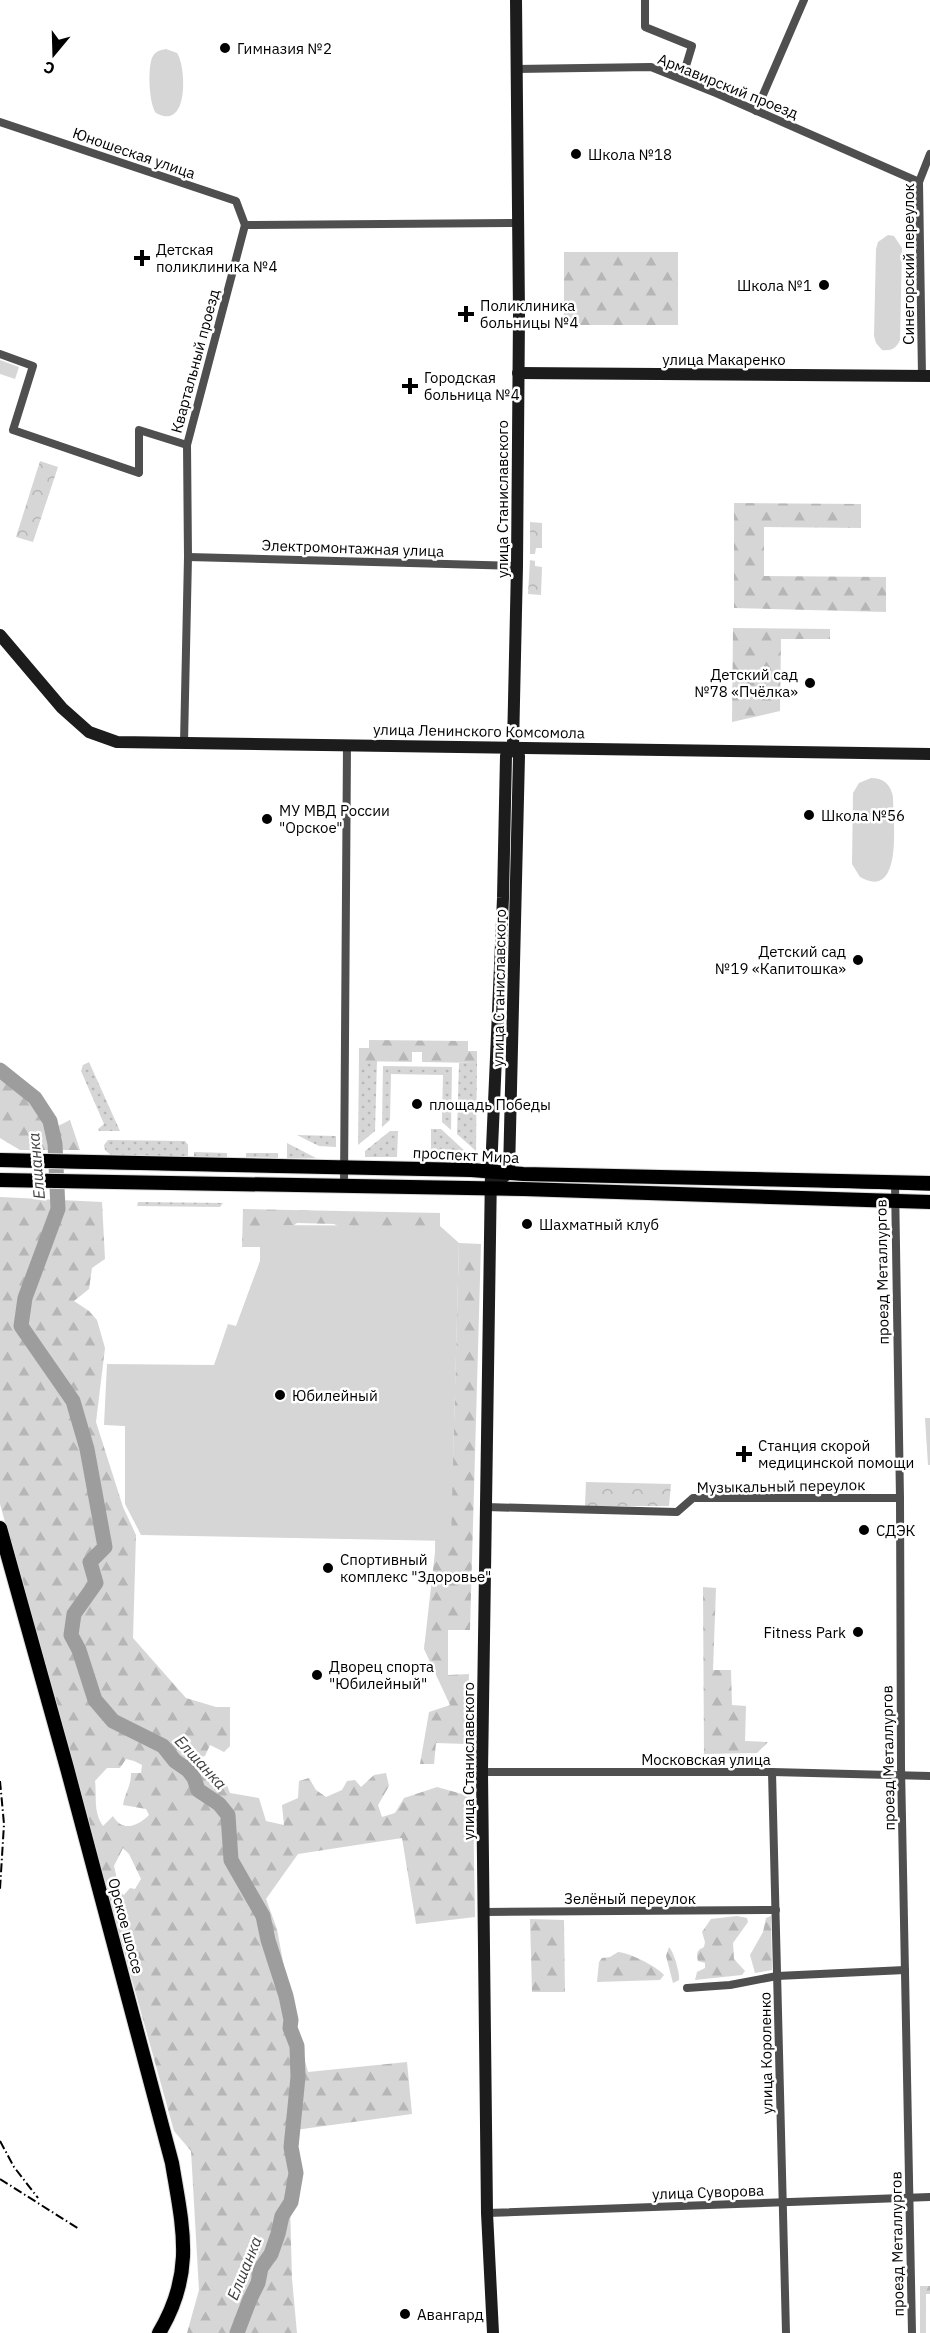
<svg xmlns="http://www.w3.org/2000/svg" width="930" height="2333" font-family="'IBM Plex Sans',sans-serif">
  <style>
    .grass { fill: url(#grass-dots) }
    .forest { fill: url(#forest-firs); fill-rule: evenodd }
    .park { fill: url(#park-crowns) }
    .garden { fill: #d6d6d6 }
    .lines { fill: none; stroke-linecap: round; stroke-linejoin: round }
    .river { stroke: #9d9d9d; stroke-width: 15 }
    .primary-casing { stroke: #dbdbdb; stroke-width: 16 }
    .street { stroke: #4f4f4f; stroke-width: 8 }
    .secondary { stroke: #1c1c1c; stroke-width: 12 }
    .primary { stroke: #000; stroke-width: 14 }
    .tram { stroke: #000; stroke-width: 1.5 }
    .rail { stroke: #000; stroke-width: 2; stroke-dasharray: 9 3 1.5 3; stroke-linecap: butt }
    .poi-dot { fill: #000; stroke: #fff; stroke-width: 2 }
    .labels { text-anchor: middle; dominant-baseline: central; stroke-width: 5; stroke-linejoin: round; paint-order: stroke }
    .poi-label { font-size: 15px; fill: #000; stroke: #fff; text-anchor: start }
    .street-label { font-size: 15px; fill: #000; stroke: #fff }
    .water-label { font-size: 16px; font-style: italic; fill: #3e3e3e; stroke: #fff }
  </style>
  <defs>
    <pattern id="grass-dots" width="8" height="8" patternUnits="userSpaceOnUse" patternTransform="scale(1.5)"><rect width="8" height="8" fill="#d6d6d6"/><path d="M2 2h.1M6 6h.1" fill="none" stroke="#b6b6b6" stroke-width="1.8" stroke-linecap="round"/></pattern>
    <pattern id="forest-firs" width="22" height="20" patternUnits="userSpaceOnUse" patternTransform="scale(1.5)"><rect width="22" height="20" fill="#d6d6d6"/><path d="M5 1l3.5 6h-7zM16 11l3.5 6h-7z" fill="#b6b6b6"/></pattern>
    <pattern id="park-crowns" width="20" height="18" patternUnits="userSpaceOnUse" patternTransform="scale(1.5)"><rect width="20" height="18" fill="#d6d6d6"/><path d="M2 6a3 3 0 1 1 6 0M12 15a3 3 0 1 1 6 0" fill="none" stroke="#b6b6b6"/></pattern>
  </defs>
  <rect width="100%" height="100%" fill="#fff"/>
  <g class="grass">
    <path d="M359 1061H377L375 1131 358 1145Z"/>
    <path d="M89 1062 120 1131H99L98 1129 104 1124 81 1071 83 1065Z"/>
    <path d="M459 1063H477L476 1151 457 1134Z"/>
    <path d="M383 1066 452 1067 451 1130 442 1122 443 1075 391 1074 390 1120 382 1127Z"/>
    <path d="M431 1129H441L467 1153V1158H431Z"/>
    <path d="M390 1131H398L397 1157H365V1151Z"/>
    <path d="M297 1135 336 1136V1147L319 1146Z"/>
    <path d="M108 1140 185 1141 188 1145V1157L112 1156 105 1150 104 1145Z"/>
    <path d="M287 1143 316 1158H287Z"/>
    <path d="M194 1152 227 1153V1157H194Z"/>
    <path d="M246 1153H278V1158L246 1157Z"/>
    <path d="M138 1202 223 1203 220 1207 137 1206Z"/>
  </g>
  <g class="forest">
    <rect x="564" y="252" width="114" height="73"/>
    <path d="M734 503 861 504V528L764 527V576L886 577V612L734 608Z"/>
    <path d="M733 628 830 629V639H781L780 711 732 722Z"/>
    <path d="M369 1040 468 1041V1051H477V1063L422 1062V1052H412V1062L359 1061V1048H369Z"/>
    <path d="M0 1076 22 1090 56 1127 70 1120 80 1150H20L0 1138Z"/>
    <path d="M0 1197 102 1202 105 1259 92 1268 89 1289 74 1301 89 1311 97 1320 105 1348 96 1422 123 1507 136 1535 133 1638 186 1698 216 1707H230V1746L224 1752 210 1745 205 1756 194 1759 201 1775 213 1785 226 1783 230 1793 259 1798 266 1821 284 1825 282 1805 298 1798 299 1781 309 1778 316 1790 326 1797 342 1790 347 1781 355 1780 361 1787 374 1775 386 1773 389 1786 378 1805 382 1817 395 1813 404 1798 437 1787 473 1797 475 1917 416 1924 402 1838 298 1854 266 1899 277 1929 293 2016 308 2072 407 2062 412 2114 288 2131 292 2279 297 2333H187L199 2290 191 2151 174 2131 0 1504ZM126 1759 134 1761 142 1765 141 1773H131C131 1787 125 1792 123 1805L146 1809 149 1815C137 1827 122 1832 113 1816L103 1826C93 1811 97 1798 95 1781L107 1768H120ZM123 1848 129 1854 141 1879 135 1889 130 1888 124 1895 120 1892 114 1866Z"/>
    <path d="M243 1209 440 1213V1226L423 1241 371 1242 334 1224 297 1223 264 1247H242Z"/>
    <path d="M459 1243 481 1244 470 1630H448V1675L469 1674 467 1744 436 1743 434 1764H420L429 1712 450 1705 424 1649 435 1552 436 1461 453 1460Z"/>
    <path d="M703 1587 716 1588 713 1670H731L732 1705 746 1706 745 1741 768 1742 757 1753 704 1754Z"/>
    <path d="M737 1916 747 1918 748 1922 733 1943 734 1959 745 1971 742 1975 695 1980 697 1972 705 1968V1963L698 1961C696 1953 697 1950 704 1947L705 1942 702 1932 711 1919Z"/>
    <path d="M771 1916 772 1970 755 1973 750 1955 763 1932 766 1918Z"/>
    <path d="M530 1919 564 1920 565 1992H532Z"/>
    <path d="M669 1947C674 1952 680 1974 679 1980L673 1983 666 1956Z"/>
    <path d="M618 1952C628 1952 658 1967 664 1975L660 1980 597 1982 599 1962 602 1958 610 1957Z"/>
    <path d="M920 2286H930V2294H926V2333H920Z"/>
  </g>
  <g class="park">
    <path d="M0 360 19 367 15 379 0 374Z"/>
    <path d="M40 461 58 467 33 542 16 537Z"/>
    <path d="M530 522 542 523V548H536L535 554H530Z"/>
    <path d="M530 560 535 561V566L542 567 541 595 528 594Z"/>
    <path d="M586 1482 671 1484 669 1506H585Z"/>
  </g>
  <g class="garden">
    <path d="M166 49 177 53C186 65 190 132 156 113 149 105 147 65 153 56 156 51 161 50 166 49Z"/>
    <path d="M888 235 894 236 902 248 900 340C896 349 891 351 882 350L876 343 874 336 876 249 878 242Z"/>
    <path d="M871 778C884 778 891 785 893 797 893 819 904 902 860 877L852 864 853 793 859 783Z"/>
    <path d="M260 1225 440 1226 459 1243 451 1541 141 1535 125 1504V1426L104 1425 107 1364 214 1365 228 1324 236 1326 260 1261Z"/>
    <path d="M925 1418H930V1465H928Z"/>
  </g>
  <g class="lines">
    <path class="river" d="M0 1070 35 1098 50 1121 55 1144 58 1209 25 1298 21 1326 73 1401 87 1449 105 1547 90 1562 96 1583 74 1614 71 1635 79 1650 95 1700 113 1721 163 1746 175 1761 188 1770 194 1778 198 1790 219 1804 228 1815 231 1860 263 1916 268 1940 286 1996 291 2020 290 2028 297 2046 298 2077 291 2147 296 2173 291 2202 282 2216 278 2234 271 2254 261 2268 258 2283 250 2299 237 2333"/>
    <g class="primary-casing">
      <g id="primary">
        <path d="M0 1160 471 1170 523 1174 930 1183"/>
        <path d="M0 1180 523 1189 930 1202"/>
        <path d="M0 1528 67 1768 172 2163C183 2229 195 2273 159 2333"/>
      </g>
    </g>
    <g class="street">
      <path d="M645 0V27L692 46 682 79"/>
      <path d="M516 69 651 67 716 93 919 182"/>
      <path d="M756 111 804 0"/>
      <path d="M0 122 236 201 245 225"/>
      <path d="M0 354 33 366 13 430 139 473V430L187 445"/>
      <path d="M922 376 919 182 930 154"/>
      <path d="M188 557 517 566"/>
      <path d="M184 743 188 557 187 445 245 225 518 223"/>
      <path d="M895 1183 900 1498 901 1767 912 2333"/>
      <path d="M344 1186 347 745"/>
      <path d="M486 1507 677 1512 693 1498H900"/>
      <path d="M482 1772H772L930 1776"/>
      <path d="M772 1772 786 2333"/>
      <path d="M484 1912 776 1910"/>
      <path d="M687 1988 730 1985 777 1976 905 1970"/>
      <path d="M487 2213 930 2197"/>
    </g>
    <g class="secondary">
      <path d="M518 373 930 376"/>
      <path d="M0 635 62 708 89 732 117 742 930 754"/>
      <path d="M491 1189 509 1172 519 756 513 746"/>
      <path d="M493 2333 487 2213 482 1772 491 1171 503 898 506 756 513 746 517 566 519 314 516 0"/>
    </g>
    <use href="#primary" class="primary"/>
    <path class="tram" d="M0 1166 546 1177 930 1190"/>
    <g class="rail">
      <path d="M0 1781 4 1824 0 1889"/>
      <path d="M0 2141 14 2167 38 2198"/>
      <path d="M0 2179 79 2229"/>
    </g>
  </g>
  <g class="poi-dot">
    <circle cx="225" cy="48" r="6"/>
    <circle cx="576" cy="154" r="6"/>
    <path d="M139 249h6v6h6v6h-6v6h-6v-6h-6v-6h6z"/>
    <circle cx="824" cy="285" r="6"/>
    <path d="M463 305h6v6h6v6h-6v6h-6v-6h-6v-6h6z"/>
    <path d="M407 377h6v6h6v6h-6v6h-6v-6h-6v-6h6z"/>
    <circle cx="810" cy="683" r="6"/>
    <circle cx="809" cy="815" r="6"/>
    <circle cx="267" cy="819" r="6"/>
    <circle cx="858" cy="960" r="6"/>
    <circle cx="417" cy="1104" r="6"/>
    <circle cx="527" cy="1224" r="6"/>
    <circle cx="280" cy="1395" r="6"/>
    <path d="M741 1445h6v6h6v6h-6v6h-6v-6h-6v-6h6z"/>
    <circle cx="864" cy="1530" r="6"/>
    <circle cx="328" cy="1568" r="6"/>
    <circle cx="858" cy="1632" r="6"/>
    <circle cx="317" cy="1675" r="6"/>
    <circle cx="405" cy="2314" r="6"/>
  </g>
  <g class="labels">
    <g class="poi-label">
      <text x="237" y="48">Гимназия №2</text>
      <text x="588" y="154">Школа №18</text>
      <text x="156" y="249">Детская<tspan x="156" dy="17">поликлиника №4</tspan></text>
      <text x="812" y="285" text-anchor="end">Школа №1</text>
      <text x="480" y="305">Поликлиника<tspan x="480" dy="17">больницы №4</tspan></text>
      <text x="424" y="377">Городская<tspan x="424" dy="17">больница №4</tspan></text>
      <text x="798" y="674" text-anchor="end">Детский сад<tspan x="798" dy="17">№78 «Пчёлка»</tspan></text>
      <text x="279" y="810">МУ МВД России<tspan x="279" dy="17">"Орское"</tspan></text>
      <text x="821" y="815">Школа №56</text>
      <text x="846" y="951" text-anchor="end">Детский сад<tspan x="846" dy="17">№19 «Капитошка»</tspan></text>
      <text x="429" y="1104">площадь Победы</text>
      <text x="539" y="1224">Шахматный клуб</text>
      <text x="292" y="1395">Юбилейный</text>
      <text x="758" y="1445">Станция скорой<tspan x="758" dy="17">медицинской помощи</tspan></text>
      <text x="876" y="1530">СДЭК</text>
      <text x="340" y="1559">Спортивный<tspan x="340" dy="17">комплекс "Здоровье"</tspan></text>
      <text x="846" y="1632" text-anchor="end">Fitness Park</text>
      <text x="329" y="1666">Дворец спорта<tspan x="329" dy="17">"Юбилейный"</tspan></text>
      <text x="417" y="2314">Авангард</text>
    </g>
    <g class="street-label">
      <text transform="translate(728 86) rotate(22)">Армавирский проезд</text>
      <text transform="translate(134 153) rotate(19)">Юношеская улица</text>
      <text transform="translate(908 264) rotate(-90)">Синегорский переулок</text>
      <text x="724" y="359">улица Макаренко</text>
      <text transform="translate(195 361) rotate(-75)">Квартальный проезд</text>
      <text transform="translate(502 499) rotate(-90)">улица Станиславского</text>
      <text transform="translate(353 548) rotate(2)">Электромонтажная улица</text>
      <text transform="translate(479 731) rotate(1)">улица Ленинского Комсомола</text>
      <text transform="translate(499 988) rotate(-89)">улица Станиславского</text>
      <text transform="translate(466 1155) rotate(3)">проспект Мира</text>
      <text transform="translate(882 1272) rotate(-91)">проезд Металлургов</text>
      <text transform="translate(781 1486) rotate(-1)">Музыкальный переулок</text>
      <text transform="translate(888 1758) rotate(-91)">проезд Металлургов</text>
      <text x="706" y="1759">Московская улица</text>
      <text transform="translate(468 1761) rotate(-90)">улица Станиславского</text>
      <text x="630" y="1898">Зелёный переулок</text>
      <text transform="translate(126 1926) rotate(75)">Орское шоссе</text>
      <text transform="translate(766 2053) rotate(-91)">улица Короленко</text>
      <text transform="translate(708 2192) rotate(-2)">улица Суворова</text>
      <text transform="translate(897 2244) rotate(-91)">проезд Металлургов</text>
    </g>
    <g class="water-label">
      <text transform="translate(36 1166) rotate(-95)">Елшанка</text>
      <text transform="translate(201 1762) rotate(47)">Елшанка</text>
      <text transform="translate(244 2268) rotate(-68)">Елшанка</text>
    </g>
  </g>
  <g transform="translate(54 54) rotate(199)" stroke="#ffffff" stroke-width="4.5" paint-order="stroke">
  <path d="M0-4.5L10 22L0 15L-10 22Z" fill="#000000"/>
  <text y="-9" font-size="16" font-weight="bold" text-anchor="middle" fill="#000000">С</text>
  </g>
</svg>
